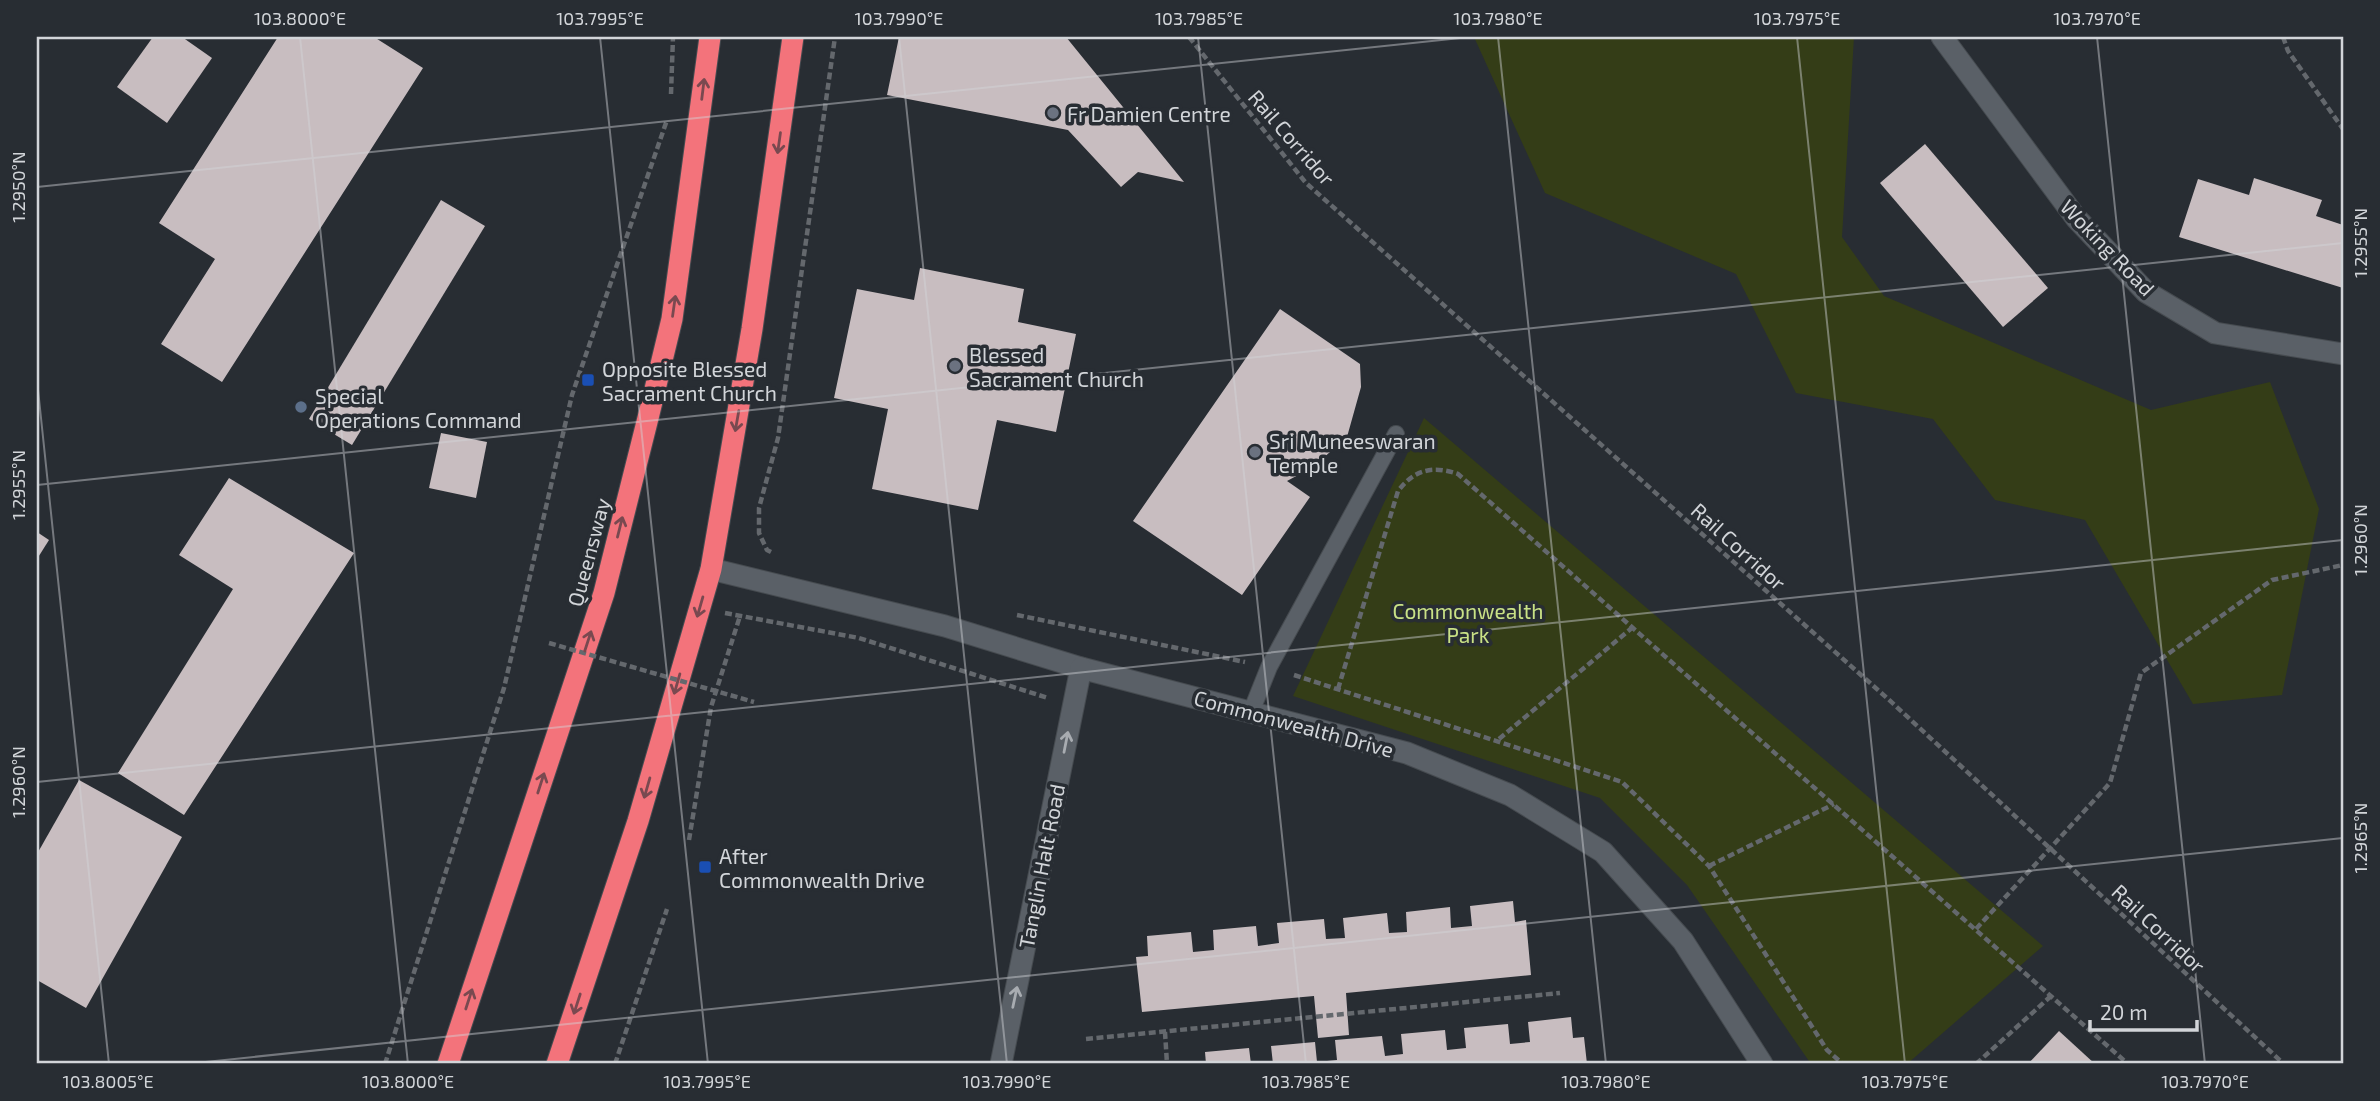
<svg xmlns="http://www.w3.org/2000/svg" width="2380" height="1101" font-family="'Exo 2',sans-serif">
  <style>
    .green { fill: #343d17 }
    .building { fill: #c8bdc0 }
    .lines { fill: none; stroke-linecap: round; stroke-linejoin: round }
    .lane-casing { stroke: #464b50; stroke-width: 18 }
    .street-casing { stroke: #464b50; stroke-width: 23 }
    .highway-casing { stroke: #464b50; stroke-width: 23 }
    .path { stroke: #64686d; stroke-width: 4.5; stroke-dasharray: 7 3.5; stroke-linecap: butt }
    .lane { stroke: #5a6067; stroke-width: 16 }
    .street { stroke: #5a6067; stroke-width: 21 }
    .highway { stroke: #f3737b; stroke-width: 21 }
    .path-bridge { stroke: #64686d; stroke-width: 4.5; stroke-dasharray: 7 3.5; stroke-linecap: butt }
    .oneway { stroke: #794950 }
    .oneway2 { stroke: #a8acb1 }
    .ticks { fill: none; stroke: #d2d5d9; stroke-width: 2; stroke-opacity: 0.45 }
    .worship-dot { fill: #6b7280; stroke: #282d33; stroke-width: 2.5 }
    .transit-dot { fill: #1a4fb4; stroke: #282d33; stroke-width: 2.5 }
    .service-dot { fill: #5c6f8a; stroke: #282d33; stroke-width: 2.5 }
    .labels { text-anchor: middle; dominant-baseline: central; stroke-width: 7; stroke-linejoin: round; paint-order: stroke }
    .poi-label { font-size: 21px; fill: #d2d5d9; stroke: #282d33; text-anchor: start }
    .street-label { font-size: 21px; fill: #d2d5d9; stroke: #282d33 }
    .park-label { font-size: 21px; fill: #c9e186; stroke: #282d33 }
    .neatline { fill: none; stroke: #d2d5d9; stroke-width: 2.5 }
    .ticks-label { font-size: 18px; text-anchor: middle; fill: #d2d5d9 }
  </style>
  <rect width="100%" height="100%" fill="#282d33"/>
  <g class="green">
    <path d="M1474 37H1854L1842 237 1884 296 2151 410 2270 382 2319 509 2282 695 2193 704 2085 520 1995 500 1933 419 1796 393 1736 274 1545 193Z"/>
    <path d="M1424 418 1995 905 2043 946 1907 1064H1811L1687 885 1600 798 1293 696Z"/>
  </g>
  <g class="building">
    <path d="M153 37H182L212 58 167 123 117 87Z"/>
    <path d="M278 37H374L423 68 222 382 161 344 215 259 159 223Z"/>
    <path d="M899 37H1066L1184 182 1138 172 1121 187 1068 130 887 95Z"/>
    <path d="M1925 144 2048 288 2003 327 1880 183Z"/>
    <path d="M2254 178 2322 200 2316 216 2343 225V288L2179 237 2198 179 2249 195Z"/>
    <path d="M441 200 485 226 352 445 309 419Z"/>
    <path d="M920 268 1024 289 1018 322 1076 334 1056 432 997 420 978 510 872 489 888 409 834 398 857 289 914 300Z"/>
    <path d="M1280 309 1360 364 1361 387 1347 437 1313 467 1287 481 1310 497 1242 595 1133 521Z"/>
    <path d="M441 433 487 442 476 498 429 488Z"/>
    <path d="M229 478 354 553 184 815 118 773 233 589 179 555Z"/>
    <path d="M37 532 49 540 37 559Z"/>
    <path d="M79 780 182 837 86 1008 37 980V854Z"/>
    <path d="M1513 901 1515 922 1526 920 1531 975 1346 993 1349 1035 1318 1038 1314 996 1142 1012 1136 957 1148 956 1147 936 1191 932 1193 952 1214 950 1213 930 1256 926 1258 946 1279 943 1277 923 1324 919 1326 939 1345 938 1343 918 1387 913 1389 933 1407 932 1406 912 1450 907 1451 928 1472 926 1470 906Z"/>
    <path d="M1571 1017 1573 1038 1584 1037 1587 1064H1273L1271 1046 1315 1042 1317 1062 1337 1060 1335 1040 1382 1036 1385 1056 1403 1054 1401 1034 1445 1030 1447 1050 1466 1048 1464 1028 1508 1024 1510 1044 1530 1042 1528 1022Z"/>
    <path d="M2059 1031 2095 1064H2028Z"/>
    <path d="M1249 1048 1251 1064H1206L1205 1052Z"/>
  </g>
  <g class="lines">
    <g class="lane-casing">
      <path id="lane" d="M1251 712 1269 667 1396 434"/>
    </g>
    <g class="street-casing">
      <g id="street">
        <path d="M1942 37 2076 218 2146 292 2215 333 2343 354"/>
        <path d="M711 569 945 626 1081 668 1407 753 1510 795 1603 852 1683 941 1762 1064"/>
        <path d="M1001 1064 1081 668"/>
      </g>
    </g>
    <g class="highway-casing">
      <g id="highway">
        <path d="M448 1064 604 593 649 414 672 319 710 37"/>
        <path d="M557 1064 638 821 711 569 752 329 793 37"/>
      </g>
    </g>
    <g class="path">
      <path d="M1189 37 1306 183 1887 698 2284 1064"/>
      <path d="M2283 37 2288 51 2343 129"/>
      <path d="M671 94 673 37"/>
      <path d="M771 552 767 550 759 533V508L778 438 835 37"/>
      <path d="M725 613 859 638 1048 698"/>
      <path d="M1017 615 1245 662"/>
      <path d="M1294 675 1622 782 1709 866 1827 1050 1843 1064"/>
      <path d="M1338 689 1398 491C1414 470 1432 465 1458 474L2128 1064"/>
      <path d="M1499 739 1633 627"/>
      <path d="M689 840 711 707 740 616"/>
      <path d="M1709 866 1834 804"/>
      <path d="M1976 929 2110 783 2141 673 2272 580 2343 565"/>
      <path d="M1165 1032 1167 1064"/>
      <path d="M1086 1039 1560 993"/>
      <path d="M385 1064 504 688 572 395 667 120"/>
      <path d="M615 1064 667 909"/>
      <path d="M1976 1064 2051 996"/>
    </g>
    <use href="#lane" class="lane"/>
    <use href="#street" class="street"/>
    <use href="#highway" class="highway"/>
    <path class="path-bridge" d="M549 643 754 702"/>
  </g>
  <defs><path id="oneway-shaft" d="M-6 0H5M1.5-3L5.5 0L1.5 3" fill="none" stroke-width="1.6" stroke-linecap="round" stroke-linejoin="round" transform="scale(1.75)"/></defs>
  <g class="oneway">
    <use href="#oneway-shaft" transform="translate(703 89) rotate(-83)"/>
    <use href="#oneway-shaft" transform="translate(779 143) rotate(98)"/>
    <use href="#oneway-shaft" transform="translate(674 306) rotate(-82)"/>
    <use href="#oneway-shaft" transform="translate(737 421) rotate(100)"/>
    <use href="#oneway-shaft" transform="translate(620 527) rotate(-76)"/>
    <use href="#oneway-shaft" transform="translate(700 607) rotate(106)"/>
    <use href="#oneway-shaft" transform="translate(588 641) rotate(-72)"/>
    <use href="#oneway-shaft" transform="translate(677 684) rotate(106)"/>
    <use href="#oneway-shaft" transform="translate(541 783) rotate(-72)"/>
    <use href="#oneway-shaft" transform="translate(647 788) rotate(106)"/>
    <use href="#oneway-shaft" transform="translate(469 999) rotate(-72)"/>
    <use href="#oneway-shaft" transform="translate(577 1004) rotate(108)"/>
  </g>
  <g class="oneway2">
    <use href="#oneway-shaft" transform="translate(1066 742) rotate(-79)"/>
    <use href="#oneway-shaft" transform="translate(1015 997) rotate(-78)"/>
  </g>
  <path class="ticks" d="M300 37 408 1064M600 37 708 1064M899 37 1007 1064M1198 37 1306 1064M1498 37 1606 1064M1797 37 1905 1064M2097 37 2205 1064M37 187 1470 37M37 380 109 1064M37 485 2343 243M37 782 2343 540M186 1064 2343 838"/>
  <g class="worship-dot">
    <circle cx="1053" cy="113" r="7"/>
    <circle cx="955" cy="366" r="7"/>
    <circle cx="1255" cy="452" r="7"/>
  </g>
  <g class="transit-dot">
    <rect x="581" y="373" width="14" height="14" rx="3.5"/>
    <rect x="698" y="860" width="14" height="14" rx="3.5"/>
  </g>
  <circle class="service-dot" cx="301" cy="407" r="7"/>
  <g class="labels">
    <g class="poi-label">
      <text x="1067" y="113">Fr Damien Centre</text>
      <text x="969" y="354">Blessed<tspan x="969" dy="24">Sacrament Church</tspan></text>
      <text x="602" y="368">Opposite Blessed<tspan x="602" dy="24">Sacrament Church</tspan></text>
      <text x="315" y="395">Special<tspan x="315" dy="24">Operations Command</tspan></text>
      <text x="1269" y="440">Sri Muneeswaran<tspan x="1269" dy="24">Temple</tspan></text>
      <text x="719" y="855">After<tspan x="719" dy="24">Commonwealth Drive</tspan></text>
    </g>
    <g class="street-label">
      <text transform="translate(1292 137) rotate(49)">Rail Corridor</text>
      <text transform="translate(2108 247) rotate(46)">Woking Road</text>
      <text transform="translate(1739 546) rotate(42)">Rail Corridor</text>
      <text transform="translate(588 552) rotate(-75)">Queensway</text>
      <text transform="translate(1294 723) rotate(15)">Commonwealth Drive</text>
      <text transform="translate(1041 866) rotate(-79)">Tanglin Halt Road</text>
      <text transform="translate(2159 928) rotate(43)">Rail Corridor</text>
    </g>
    <g class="park-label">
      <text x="1468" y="610">Commonwealth<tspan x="1468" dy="24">Park</tspan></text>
    </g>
  </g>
  <rect width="2380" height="1101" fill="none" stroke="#282d33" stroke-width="77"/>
  <path d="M2090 1020v10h107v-10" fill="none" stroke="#d2d5d9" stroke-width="3.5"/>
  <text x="2100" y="1020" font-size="21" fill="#d2d5d9" stroke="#282d33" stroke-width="5" paint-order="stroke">20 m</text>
  <rect x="38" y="38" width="2304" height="1024" class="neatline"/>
  <g class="ticks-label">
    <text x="300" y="25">103.8000°E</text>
    <text x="600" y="25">103.7995°E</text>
    <text x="899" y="25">103.7990°E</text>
    <text x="1199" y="25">103.7985°E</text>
    <text x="1498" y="25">103.7980°E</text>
    <text x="1797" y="25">103.7975°E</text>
    <text x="2097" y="25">103.7970°E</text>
    <text transform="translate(19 187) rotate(-90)" y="6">1.2950°N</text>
    <text transform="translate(2361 243) rotate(-90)" y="6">1.2955°N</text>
    <text transform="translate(19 485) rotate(-90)" y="6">1.2955°N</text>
    <text transform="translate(2361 540) rotate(-90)" y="6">1.2960°N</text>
    <text transform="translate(19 782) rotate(-90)" y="6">1.2960°N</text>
    <text transform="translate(2361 838) rotate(-90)" y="6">1.2965°N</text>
    <text x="108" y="1088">103.8005°E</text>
    <text x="408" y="1088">103.8000°E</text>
    <text x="707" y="1088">103.7995°E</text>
    <text x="1007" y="1088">103.7990°E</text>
    <text x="1306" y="1088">103.7985°E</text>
    <text x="1606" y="1088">103.7980°E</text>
    <text x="1905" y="1088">103.7975°E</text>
    <text x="2205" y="1088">103.7970°E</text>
  </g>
</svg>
